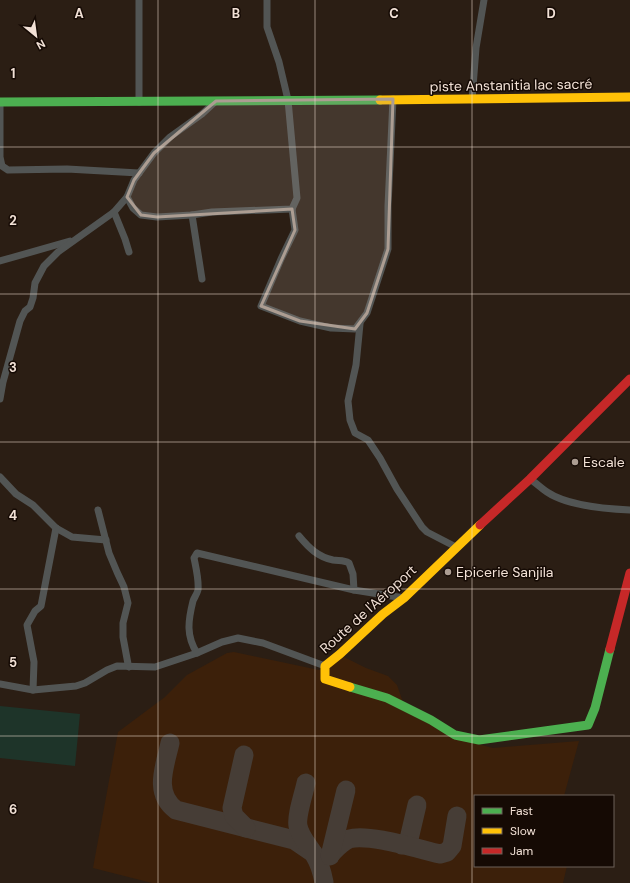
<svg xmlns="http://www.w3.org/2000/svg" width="630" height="883" font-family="'DM Sans',sans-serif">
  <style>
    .built { fill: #3c200a }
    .green { fill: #1e3429 }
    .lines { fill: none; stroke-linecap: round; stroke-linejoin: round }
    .taxiway { stroke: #463d36; stroke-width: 19 }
    .street { stroke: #525554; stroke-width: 7 }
    .fast { stroke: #4caf50; stroke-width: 9 }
    .slow { stroke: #ffc107; stroke-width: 9 }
    .jam { stroke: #c62828; stroke-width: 9 }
    .marked { fill: #ac9d92; fill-opacity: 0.2; stroke: #ac9d92; stroke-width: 3; stroke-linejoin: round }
    .grid { fill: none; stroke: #f2e1d6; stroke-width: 1; stroke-opacity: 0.55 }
    .poi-dot { fill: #ac9d92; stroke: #150a04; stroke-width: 1.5 }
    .labels { text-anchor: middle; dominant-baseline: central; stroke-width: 3; stroke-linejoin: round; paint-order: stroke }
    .street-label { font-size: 14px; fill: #f2e1d6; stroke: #150a04 }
    .poi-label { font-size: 14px; fill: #f2e1d6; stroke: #150a04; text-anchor: start }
    .grid-label { font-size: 13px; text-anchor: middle; font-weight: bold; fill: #f2e1d6; stroke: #150a04; stroke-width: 3; stroke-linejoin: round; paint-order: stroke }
  </style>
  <rect width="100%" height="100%" fill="#2b1e14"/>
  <path class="built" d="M234 652 319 670 324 669 344 657 366 668 388 676 397 685 404 705 454 738 493 748 579 741 564 796H475V866H567L563 883H152L93 868 118 732 165 697 187 675 227 653Z"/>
  <path class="green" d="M0 706 80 714 75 766 0 758Z"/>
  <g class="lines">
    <g class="taxiway">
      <path d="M170 743C165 766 153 793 176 810L294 840 313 853"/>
      <path d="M244 755 232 808 234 816 246 828"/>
      <path d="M306 783C304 793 296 816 298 826 300 837 309 846 315 856 320 864 322 872 324 882"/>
      <path d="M402 845 409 839 417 805"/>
      <path d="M330 855C336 849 341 842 349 839 368 833 418 849 440 854L447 852 452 846 457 816"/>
      <path d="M330 856 346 790"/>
    </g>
    <g class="street">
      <path d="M139 0V102"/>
      <path d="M472 100 476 48 484 0"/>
      <path d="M216 101 202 114 170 137 154 153 134 180 127 197 133 208 141 215 157 217 192 215 212 212 292 209 297 198 288 100 279 62 267 27V0"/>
      <path d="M0 102V157L2 166 8 170 67 169 139 173"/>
      <path d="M292 209 295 230 281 259 261 306 300 321 331 328 355 329 367 313 388 249V206L393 99"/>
      <path d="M114 212 125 239 129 252"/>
      <path d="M192 215 202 279"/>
      <path d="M0 261 70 241"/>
      <path d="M360 324 356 365 348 401 350 420 355 433 368 440 380 458 397 489 422 527 427 532 456 547"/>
      <path d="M0 399 3 382 20 321 25 311 30 307 33 298 35 283 44 266 58 252 114 212 127 197"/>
      <path d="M0 477 16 494 33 505 56 528 72 537 106 540"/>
      <path d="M530 479C536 483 541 488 547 492 568 506 606 509 630 510"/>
      <path d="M98 510 109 553 117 572 124 587 128 603 123 623V637L128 664 129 667"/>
      <path d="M299 536C309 548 318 557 333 560 339 561 344 560 349 563L353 574 354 590"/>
      <path d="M197 653C186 636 188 621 193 601 194 598 197 594 198 590 199 580 196 568 194 558L197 553 354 590 404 598"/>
      <path d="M0 684 33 690 76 686 85 683 107 670 117 666 155 667 197 653 222 642 238 638 263 643 325 666"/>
      <path d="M33 690 34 662 27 625 35 611 41 606 56 528"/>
    </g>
    <g class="fast">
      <path d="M0 102 380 100"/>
      <path d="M350 687 387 698 431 720 455 735 479 740 588 725 595 708 610 649"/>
    </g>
    <g class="slow">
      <path d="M380 100 630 97"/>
      <path d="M350 687 325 679V666L340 654 383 614 404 598 480 525"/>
    </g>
    <g class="jam">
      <path d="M480 525 530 479 630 379"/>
      <path d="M610 649 630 573"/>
    </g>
  </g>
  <path class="marked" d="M393 99 388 249 367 313 355 329 300 321 261 306 295 230 292 209 157 217 141 215 127 197 134 180 154 153 216 101Z"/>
  <path class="grid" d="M158 0V883M315 0V883M472 0V883M0 147H630M0 294H630M0 442H630M0 589H630M0 736H630"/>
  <g class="poi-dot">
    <circle cx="575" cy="462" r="4"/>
    <circle cx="448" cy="572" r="4"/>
  </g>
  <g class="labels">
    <g class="street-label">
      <text transform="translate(511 85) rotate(-1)">piste Anstanitia lac sacré</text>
      <text transform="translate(368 609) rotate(-42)">Route de l'Aéroport</text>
    </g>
    <g class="poi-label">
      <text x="583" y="462">Escale</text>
      <text x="456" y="572">Epicerie Sanjila</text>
    </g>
  </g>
  <g class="grid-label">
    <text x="79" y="18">A</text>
    <text x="236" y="18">B</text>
    <text x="394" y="18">C</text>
    <text x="551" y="18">D</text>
    <text x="13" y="78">1</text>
    <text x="13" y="225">2</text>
    <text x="13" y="372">3</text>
    <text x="13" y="520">4</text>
    <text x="13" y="667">5</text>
    <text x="13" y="814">6</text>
  </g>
  <rect x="474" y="795" width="140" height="72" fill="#150a04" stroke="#6d6058"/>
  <rect x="482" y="808" width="20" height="6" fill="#4caf50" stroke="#6d6058"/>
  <text x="510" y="815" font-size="12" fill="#f2e1d6">Fast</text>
  <rect x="482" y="828" width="20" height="6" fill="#ffc107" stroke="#6d6058"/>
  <text x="510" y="835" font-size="12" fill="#f2e1d6">Slow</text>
  <rect x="482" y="848" width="20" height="6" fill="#c62828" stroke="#6d6058"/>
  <text x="510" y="855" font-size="12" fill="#f2e1d6">Jam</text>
  <g transform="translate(36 36) rotate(151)" stroke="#150a04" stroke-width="3" paint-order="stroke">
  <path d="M0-3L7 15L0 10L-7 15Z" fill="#f2e1d6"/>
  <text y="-6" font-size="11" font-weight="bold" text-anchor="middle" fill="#f2e1d6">N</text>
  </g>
</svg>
